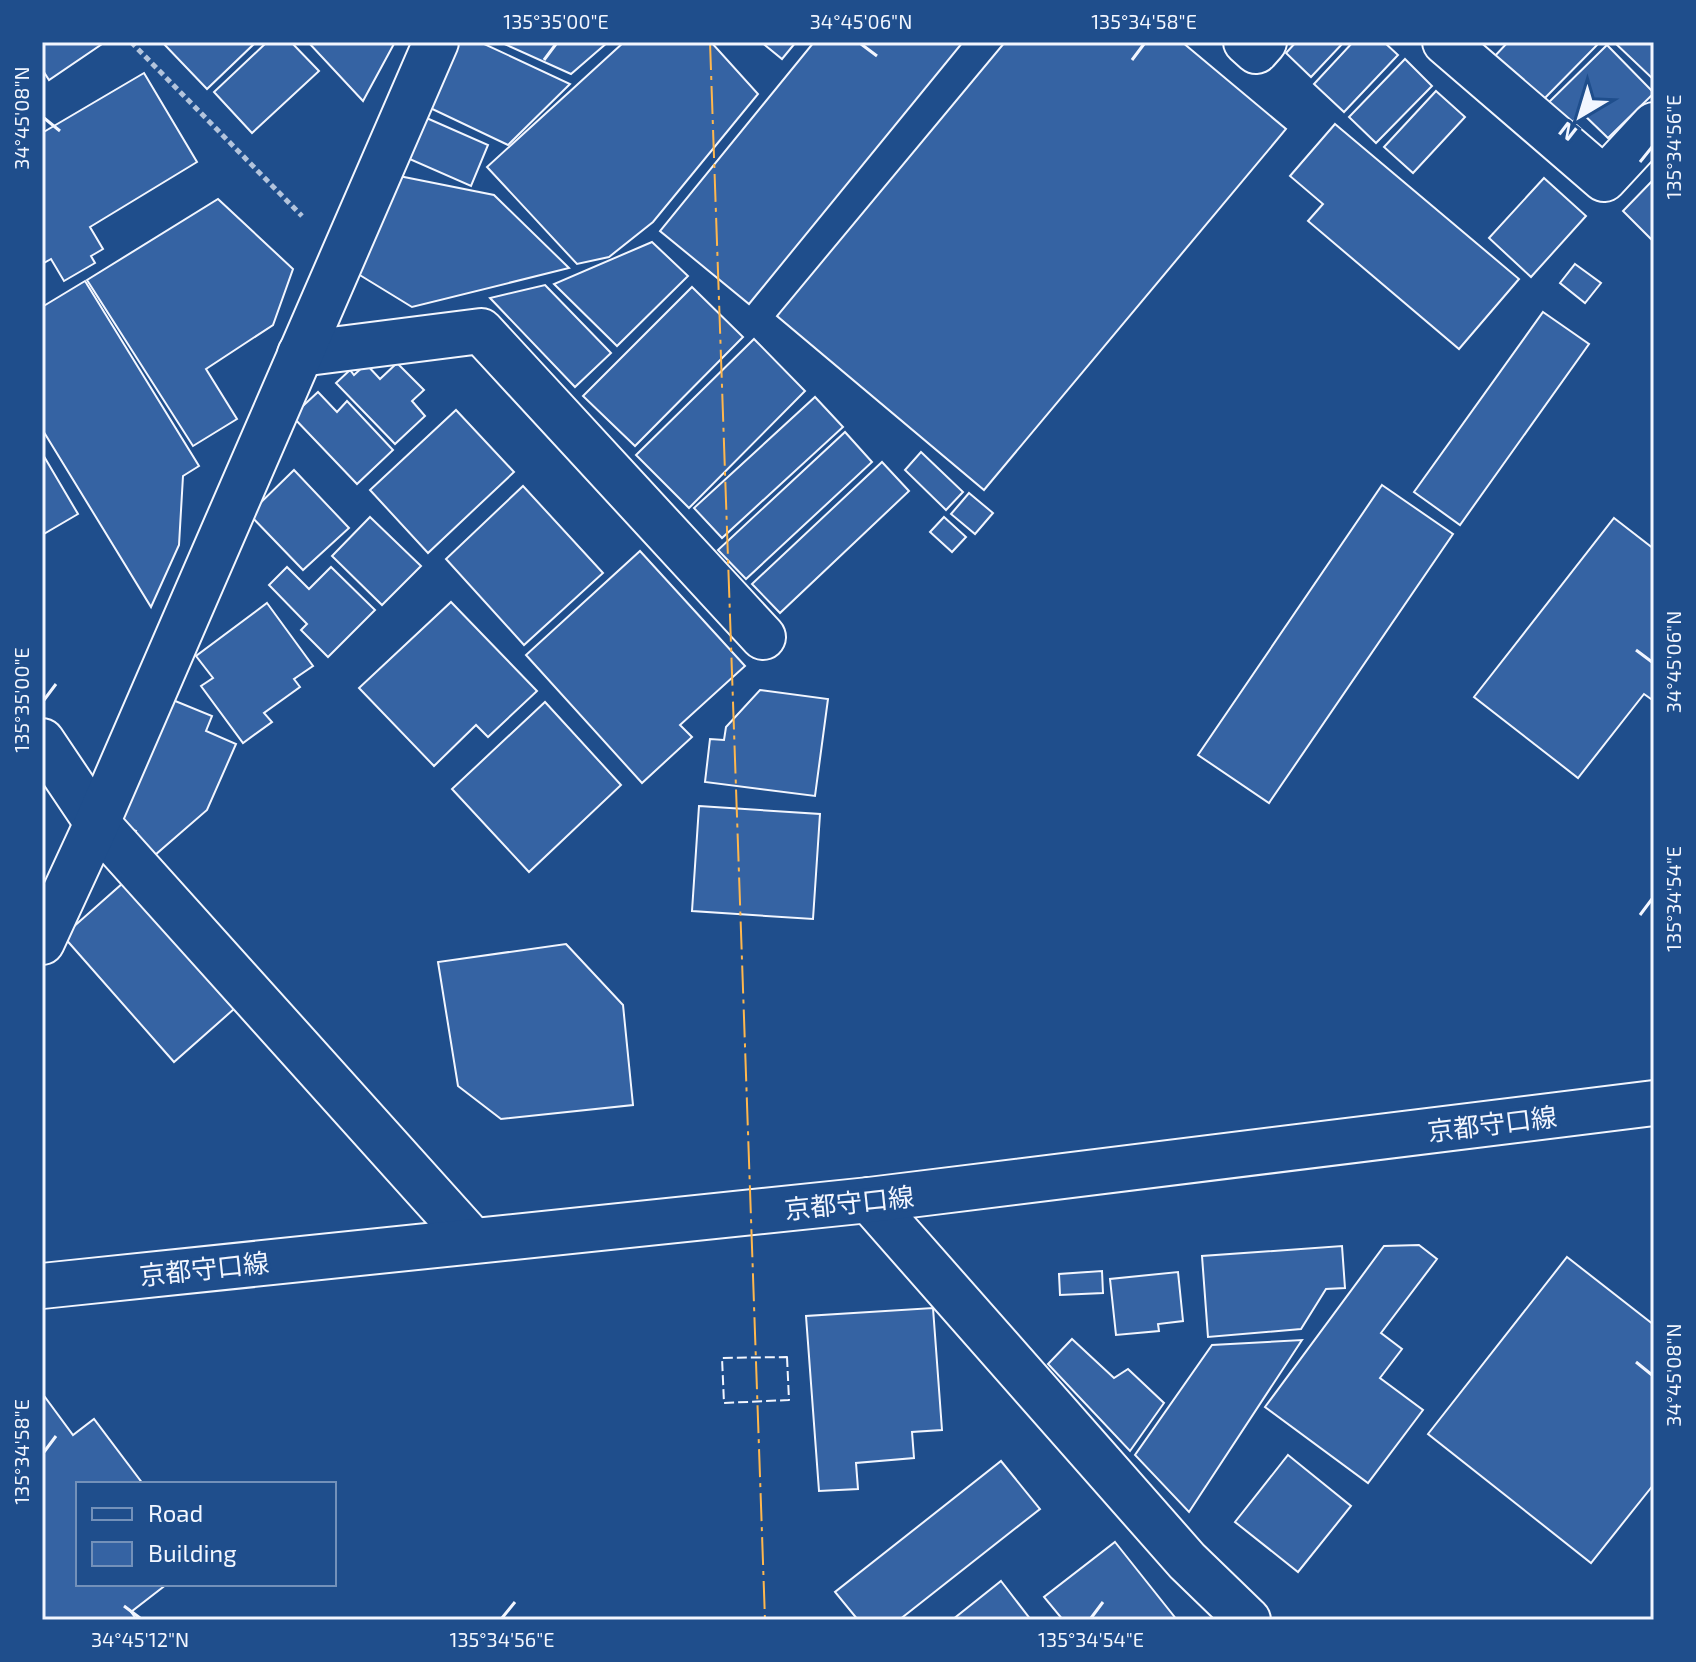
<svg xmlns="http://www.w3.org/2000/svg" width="1696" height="1662" font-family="'Exo 2','Noto Sans JP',sans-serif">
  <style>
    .building { fill: #3563a3; stroke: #f2f6ff; stroke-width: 2 }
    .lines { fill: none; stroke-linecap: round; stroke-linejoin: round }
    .minor-casing { stroke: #f2f6ff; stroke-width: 48 }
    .major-casing { stroke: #f2f6ff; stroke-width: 48 }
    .path { stroke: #b3c4dc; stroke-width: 5; stroke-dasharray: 6 4; stroke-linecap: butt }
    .minor { stroke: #1f4e8c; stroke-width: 44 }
    .major { stroke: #1f4e8c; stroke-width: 44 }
    .fence { stroke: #f2f6ff; stroke-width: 2; stroke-dasharray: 10 4; stroke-linecap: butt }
    .power { stroke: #ffb74d; stroke-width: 2; stroke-dasharray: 28 6 4 6; stroke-linecap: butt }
    .ticks { fill: none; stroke: #f2f6ff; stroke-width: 3 }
    .labels { text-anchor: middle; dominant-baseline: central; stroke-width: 6; stroke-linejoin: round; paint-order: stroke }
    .street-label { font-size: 26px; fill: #f2f6ff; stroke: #1f4e8c }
    .neatline { fill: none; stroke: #f2f6ff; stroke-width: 3 }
    .ticks-label { font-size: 20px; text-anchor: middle; fill: #f2f6ff }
  </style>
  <rect width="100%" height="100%" fill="#1f4e8c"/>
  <g class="building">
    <path d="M42 42H105L49 80 42 69Z"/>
    <path d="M162 42H256L207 89Z"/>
    <path d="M267 42H291L319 71 252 133 214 92Z"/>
    <path d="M308 42H395L363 101Z"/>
    <path d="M456 42H480L570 84 508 145 426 106Z"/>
    <path d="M500 42H608L571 74Z"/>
    <path d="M624 42H711L758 94 653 222 609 257 577 264 487 167Z"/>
    <path d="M761 42H796L782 59Z"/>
    <path d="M814 42H963L749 304 660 231Z"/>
    <path d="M1005 42H1182L1286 129 984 490 777 316Z"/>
    <path d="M1296 42H1344L1311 77 1286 53Z"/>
    <path d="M1353 42H1384L1398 55 1344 112 1314 84Z"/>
    <path d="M1508 42H1600L1540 103 1493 58Z"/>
    <path d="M1614 42H1654V80Z"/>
    <path d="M1607 45 1654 93 1608 138 1582 113 1564 130 1543 108Z"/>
    <path d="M1405 59 1432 86 1376 143 1349 117Z"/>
    <path d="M144 73 197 162 90 227 103 249 91 256 95 263 64 281 51 259 42 264V133Z"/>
    <path d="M1436 91 1465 117 1413 173 1384 147Z"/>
    <path d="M422 116 488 145 471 186 405 157Z"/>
    <path d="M1335 124 1519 279 1459 349 1308 221 1323 204 1290 176Z"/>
    <path d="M399 176 494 195 569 268 412 307 345 266Z"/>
    <path d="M1544 178 1586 216 1531 277 1489 238Z"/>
    <path d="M1654 179V240L1653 241 1623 211Z"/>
    <path d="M218 199 293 269 273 325 206 369 237 419 193 446 87 280Z"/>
    <path d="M652 242 688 276 617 346 554 284Z"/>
    <path d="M1575 264 1601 283 1585 303 1560 283Z"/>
    <path d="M85 281 199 466 183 476 179 545 151 607 42 429V307Z"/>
    <path d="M545 285 611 353 575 387 490 298Z"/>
    <path d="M692 287 743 337 635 446 583 396Z"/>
    <path d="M1543 312 1589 344 1460 525 1414 492Z"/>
    <path d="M754 339 805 391 689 508 636 455Z"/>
    <path d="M397 363 424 390 412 401 425 416 395 444 336 383 350 370 354 375 366 364 380 379Z"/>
    <path d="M318 392 337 412 347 401 393 450 357 484 292 416Z"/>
    <path d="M815 397 843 427 722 538 694 508Z"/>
    <path d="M456 410 514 472 428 553 370 490Z"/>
    <path d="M845 432 872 462 746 579 718 550Z"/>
    <path d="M921 452 963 492 946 510 905 470Z"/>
    <path d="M42 453 78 514 42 535Z"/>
    <path d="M882 462 909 491 780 613 752 584Z"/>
    <path d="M294 470 349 528 303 570 249 514Z"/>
    <path d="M1382 485 1453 534 1269 803 1198 755Z"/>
    <path d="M523 486 603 573 524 645 446 559Z"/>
    <path d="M969 493 993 513 975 534 951 514Z"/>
    <path d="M370 517 421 566 382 605 332 556Z"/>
    <path d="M944 517 966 537 952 552 930 532Z"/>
    <path d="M1614 518 1654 549V701L1644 694 1578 778 1474 697Z"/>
    <path d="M640 551 745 666 680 725 692 737 642 783 526 655Z"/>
    <path d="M287 567 309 589 331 567 375 610 328 657 301 630 307 624 269 585Z"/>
    <path d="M451 602 537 691 488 737 476 725 434 766 359 688Z"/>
    <path d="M267 603 313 666 294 679 300 687 264 713 272 722 243 743 201 686 213 678 196 656Z"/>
    <path d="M760 690 828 699 815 796 705 782 710 739 724 740 726 727Z"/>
    <path d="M163 696 212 716 206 731 236 744 207 810 155 855 131 845 136 831 110 819Z"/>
    <path d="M545 702 621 785 529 872 452 789Z"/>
    <path d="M699 806 820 814 813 919 692 911Z"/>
    <path d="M123 883 234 1009 174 1062 63 936Z"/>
    <path d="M566 944 623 1005 633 1105 501 1119 458 1086 438 962Z"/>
    <path d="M1419 1245 1437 1259 1381 1333 1402 1349 1380 1378 1423 1410 1368 1483 1265 1407 1384 1246Z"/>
    <path d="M1342 1246 1345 1288 1326 1289 1301 1329 1208 1337 1202 1256Z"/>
    <path d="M1567 1257 1654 1325V1484L1591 1563 1428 1434Z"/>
    <path d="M1102 1271 1103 1293 1060 1295 1059 1274Z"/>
    <path d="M1178 1272 1183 1321 1158 1324 1159 1331 1116 1335 1110 1279Z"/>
    <path d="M933 1308 942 1430 912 1432 914 1458 856 1463 858 1489 819 1491 806 1316Z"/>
    <path d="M1072 1339 1114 1378 1128 1369 1164 1403 1130 1451 1048 1364Z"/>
    <path d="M1302 1340 1189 1512 1135 1455 1212 1345Z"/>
    <path d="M42 1393 73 1435 94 1419 143 1484H78V1584H167L131 1612 137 1620H42Z"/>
    <path d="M1288 1455 1351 1506 1298 1572 1235 1522Z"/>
    <path d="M1001 1461 1040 1509 899 1620H858L835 1592Z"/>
    <path d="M1115 1542 1177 1620H1063L1044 1597Z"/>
    <path d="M1001 1581 1031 1620H952Z"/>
  </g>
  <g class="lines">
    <g class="minor-casing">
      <g id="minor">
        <path d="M1246 42 1256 51 1264 42"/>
        <path d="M1445 42 1604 179 1654 125"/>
        <path d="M300 354 481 331 763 637"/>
        <path d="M42 741 97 823 472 1240"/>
        <path d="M42 942 97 823 436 42"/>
        <path d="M869 1200 1187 1561 1248 1620"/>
      </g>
    </g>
    <g class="major-casing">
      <path id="major" d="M42 1286 869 1200 1654 1103"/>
    </g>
    <path class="path" d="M131 42 302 216"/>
    <use href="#minor" class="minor"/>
    <use href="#major" class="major"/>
    <path class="fence" d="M787 1357 789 1400 724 1403 722 1358Z"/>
    <path class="power" d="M710 42 765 1620"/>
  </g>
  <path class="ticks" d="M861 44 877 56M544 60 556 44M1132 60 1144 44M44 118 60 131M1640 162 1652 147M1636 650 1652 662M44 700 56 684M1640 915 1652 899M1636 1362 1652 1375M44 1452 56 1436M124 1606 140 1618M502 1618 515 1602M1091 1618 1103 1602"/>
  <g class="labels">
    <g class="street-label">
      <text transform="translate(1492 1123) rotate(-7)">京都守口線</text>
      <text transform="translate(849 1202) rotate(-6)">京都守口線</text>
      <text transform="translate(204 1268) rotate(-6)">京都守口線</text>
    </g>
  </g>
  <rect width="1696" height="1662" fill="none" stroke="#1f4e8c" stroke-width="88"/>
  <rect x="76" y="1482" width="260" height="104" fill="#1f4e8c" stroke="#7391ba" stroke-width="2"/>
  <rect x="92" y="1508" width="40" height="12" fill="#1f4e8c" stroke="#7391ba" stroke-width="2"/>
  <text x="148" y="1522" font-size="24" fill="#f2f6ff">Road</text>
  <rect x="92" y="1542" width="40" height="24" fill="#3563a3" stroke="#7391ba" stroke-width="2"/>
  <text x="148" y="1562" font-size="24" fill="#f2f6ff">Building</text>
  <g transform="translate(1580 116) rotate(218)" stroke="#1f4e8c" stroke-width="6" paint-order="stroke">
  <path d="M0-6L14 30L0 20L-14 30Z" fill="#f2f6ff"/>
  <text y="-12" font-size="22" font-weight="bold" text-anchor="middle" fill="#f2f6ff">N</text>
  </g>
  <rect x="44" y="44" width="1608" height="1574" class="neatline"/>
  <g class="ticks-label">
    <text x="556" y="29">135°35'00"E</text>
    <text x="861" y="29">34°45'06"N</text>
    <text x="1144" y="29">135°34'58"E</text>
    <text transform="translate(22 118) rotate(-90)" y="7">34°45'08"N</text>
    <text transform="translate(1674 147) rotate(-90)" y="7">135°34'56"E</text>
    <text transform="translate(1674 662) rotate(-90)" y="7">34°45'06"N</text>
    <text transform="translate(22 700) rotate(-90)" y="7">135°35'00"E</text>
    <text transform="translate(1674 899) rotate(-90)" y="7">135°34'54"E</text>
    <text transform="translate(1674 1375) rotate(-90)" y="7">34°45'08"N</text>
    <text transform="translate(22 1452) rotate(-90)" y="7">135°34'58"E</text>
    <text x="140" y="1647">34°45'12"N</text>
    <text x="502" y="1647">135°34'56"E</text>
    <text x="1091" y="1647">135°34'54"E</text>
  </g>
</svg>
